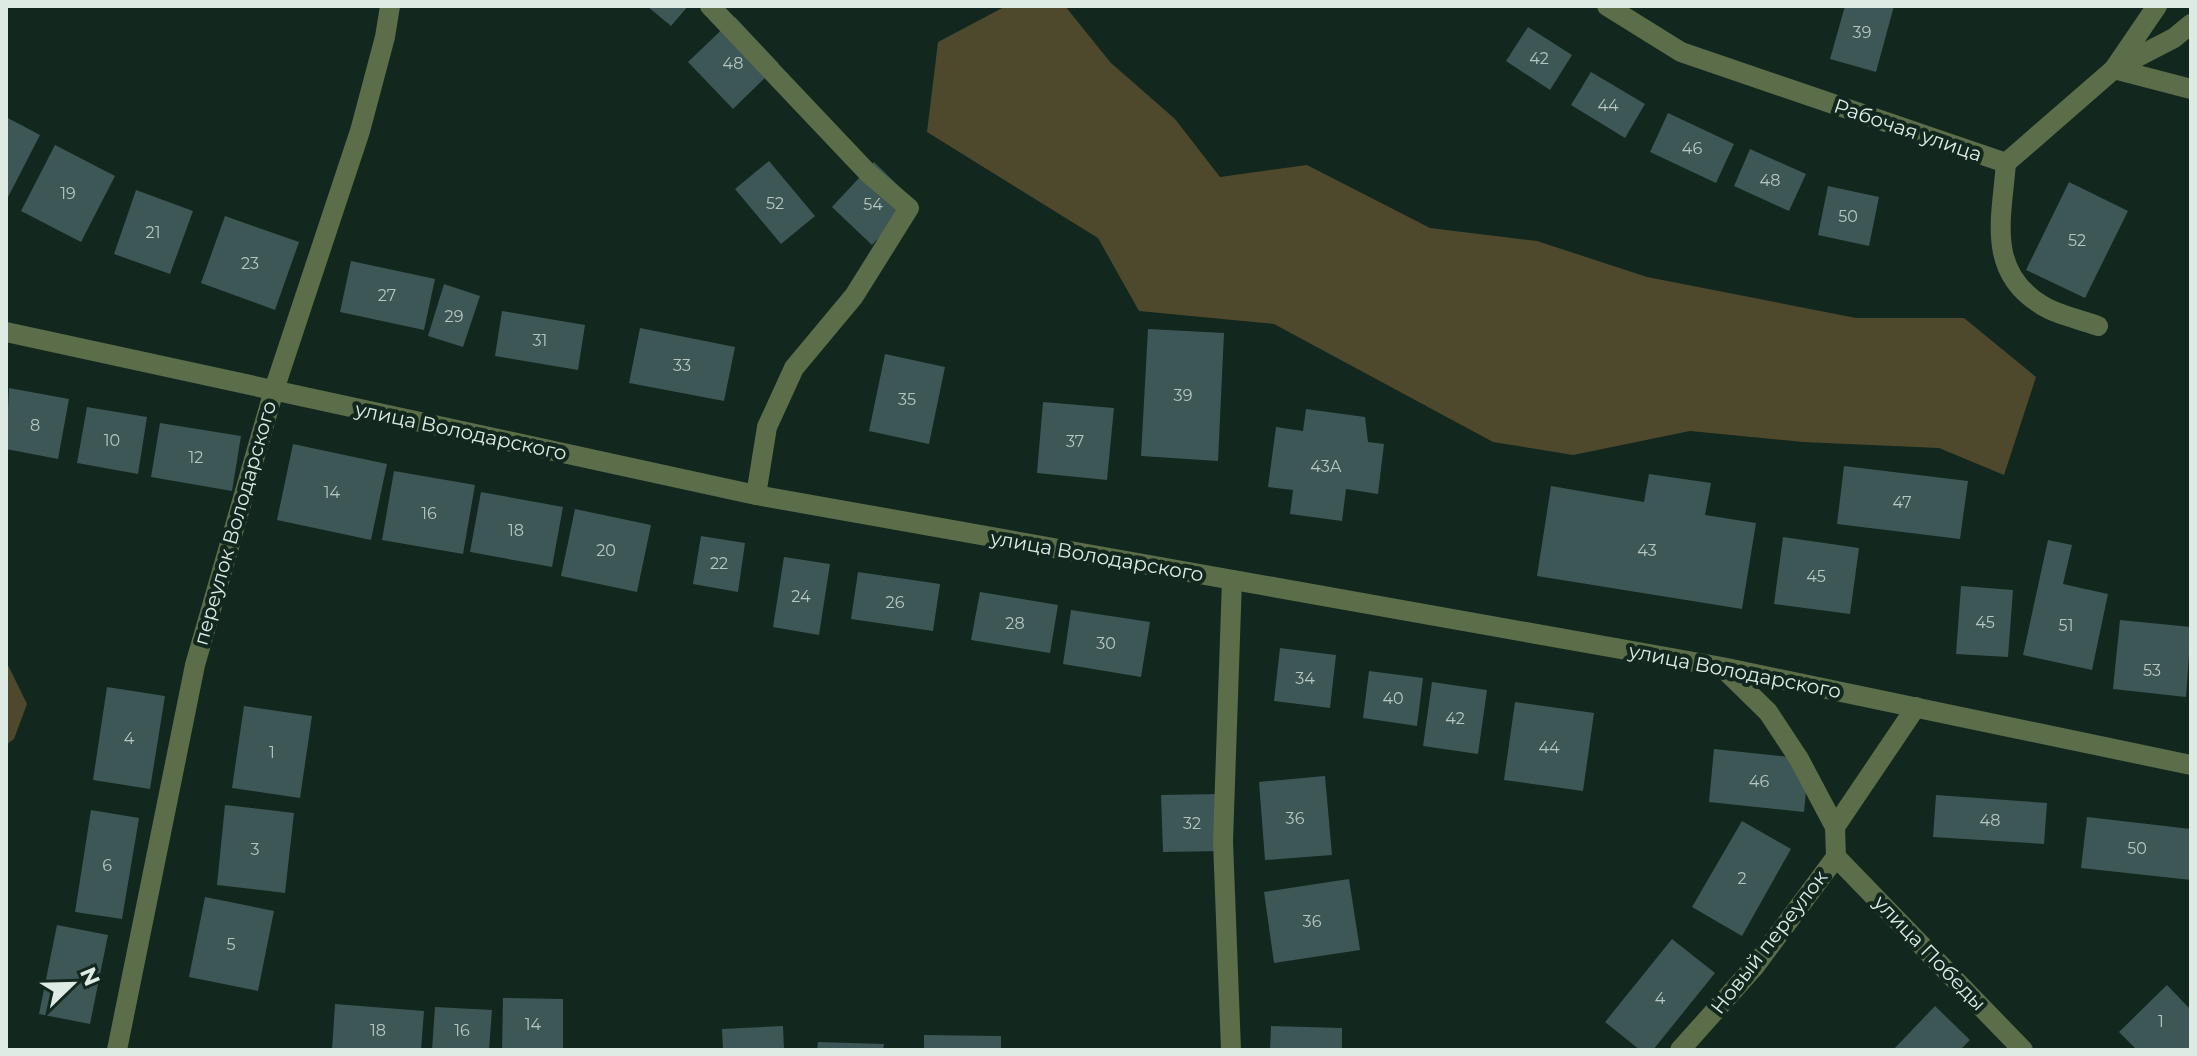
<svg xmlns="http://www.w3.org/2000/svg" width="2197" height="1056" font-family="Montserrat,sans-serif">
  <style>
    .green { fill: #4e492c }
    .building { fill: #3c5756 }
    .lines { fill: none; stroke-linecap: round; stroke-linejoin: round }
    .minor { stroke: #5b6d49; stroke-width: 20 }
    .labels { text-anchor: middle; dominant-baseline: central; stroke-width: 8; stroke-linejoin: round; paint-order: stroke }
    .number-label { font-size: 16px; fill: #b6c6c0 }
    .street-label { font-size: 20px; fill: #deebe4; stroke: #12271d }
  </style>
  <rect width="100%" height="100%" fill="#12271d"/>
  <g class="green">
    <path d="M1006 6H1065L1111 63 1175 119 1220 177 1307 165 1430 228 1537 241 1647 277 1856 318H1964L2036 377 2004 475 1939 448 1803 442 1690 431 1573 455 1493 442 1274 324 1139 311 1098 238 927 132 938 42Z"/>
    <path d="M6 661 27 704 14 739 6 745Z"/>
  </g>
  <g class="building">
    <path d="M647 6H688L671 26Z"/>
    <path d="M1845 6H1894L1876 72 1830 59Z"/>
    <path d="M735 17 779 64 733 109 688 62Z"/>
    <path d="M1528 27 1572 55 1550 90 1506 61Z"/>
    <path d="M1591 72 1645 104 1625 138 1571 105Z"/>
    <path d="M1668 113 1734 144 1716 183 1650 152Z"/>
    <path d="M6 117 40 135 6 201Z"/>
    <path d="M55 145 115 176 81 242 21 211Z"/>
    <path d="M1750 149 1806 174 1789 211 1734 186Z"/>
    <path d="M769 161 815 216 781 244 735 189Z"/>
    <path d="M874 162 914 201 872 245 832 207Z"/>
    <path d="M2069 182 2128 211 2085 298 2026 270Z"/>
    <path d="M1828 186 1879 197 1869 246 1818 235Z"/>
    <path d="M136 190 193 211 170 274 114 254Z"/>
    <path d="M225 216 299 242 275 310 201 283Z"/>
    <path d="M351 261 435 279 424 330 340 312Z"/>
    <path d="M444 284 480 296 463 347 428 336Z"/>
    <path d="M502 311 585 325 578 370 495 356Z"/>
    <path d="M640 328 735 347 724 401 629 383Z"/>
    <path d="M1148 329 1224 333 1218 461 1141 456Z"/>
    <path d="M885 354 945 367 929 444 869 431Z"/>
    <path d="M9 388 69 399 58 459 6 449Z"/>
    <path d="M1043 402 1114 408 1107 480 1037 473Z"/>
    <path d="M87 407 147 417 138 474 77 463Z"/>
    <path d="M1306 409 1365 417 1368 442 1384 444 1378 494 1346 489 1342 521 1290 514 1293 490 1268 487 1276 427 1303 431Z"/>
    <path d="M160 423 241 436 232 491 151 477Z"/>
    <path d="M293 444 387 464 371 540 277 520Z"/>
    <path d="M1844 466 1968 481 1960 539 1837 524Z"/>
    <path d="M394 471 475 485 463 554 382 540Z"/>
    <path d="M1649 474 1711 483 1705 515 1756 523 1742 609 1537 576 1551 486 1644 502Z"/>
    <path d="M481 492 563 507 552 567 470 552Z"/>
    <path d="M575 509 651 525 637 592 561 576Z"/>
    <path d="M701 536 745 543 738 592 693 584Z"/>
    <path d="M1783 537 1859 548 1850 614 1774 604Z"/>
    <path d="M2048 540 2072 545 2063 584 2108 594 2092 670 2023 655Z"/>
    <path d="M784 557 830 564 819 635 773 627Z"/>
    <path d="M858 572 940 584 933 631 851 619Z"/>
    <path d="M1961 586 2013 590 2008 657 1956 654Z"/>
    <path d="M980 592 1058 605 1050 653 971 640Z"/>
    <path d="M1071 610 1150 622 1141 677 1063 664Z"/>
    <path d="M2120 620 2191 627 2186 697 2113 689Z"/>
    <path d="M1280 648 1336 655 1330 708 1274 701Z"/>
    <path d="M1369 671 1423 678 1417 726 1363 718Z"/>
    <path d="M1432 682 1487 690 1478 754 1423 746Z"/>
    <path d="M107 687 165 696 150 789 93 780Z"/>
    <path d="M1515 702 1594 713 1583 791 1504 780Z"/>
    <path d="M244 706 312 716 300 798 232 788Z"/>
    <path d="M1714 749 1809 759 1804 812 1709 802Z"/>
    <path d="M1325 776 1332 855 1265 860 1259 782Z"/>
    <path d="M1222 794 1223 851 1163 852 1161 795Z"/>
    <path d="M1936 795 2047 803 2044 844 1933 837Z"/>
    <path d="M225 805 294 813 285 893 217 885Z"/>
    <path d="M91 810 139 818 122 919 75 912Z"/>
    <path d="M2087 817 2191 829V880L2081 868Z"/>
    <path d="M1742 821 1791 849 1742 936 1692 907Z"/>
    <path d="M1349 879 1360 950 1274 963 1264 892Z"/>
    <path d="M205 897 274 911 258 991 189 977Z"/>
    <path d="M57 925 108 935 90 1024 39 1014Z"/>
    <path d="M1672 939 1715 973 1653 1050H1640L1605 1022Z"/>
    <path d="M2167 985 2191 1010V1050H2137L2119 1032Z"/>
    <path d="M503 998 563 999V1050H502Z"/>
    <path d="M335 1004 424 1011 421 1050H332Z"/>
    <path d="M1935 1006 1970 1040 1960 1050H1893Z"/>
    <path d="M435 1007 492 1010 489 1050H432Z"/>
    <path d="M783 1026 784 1050H723L722 1029Z"/>
    <path d="M1271 1026 1342 1028V1050H1270Z"/>
    <path d="M924 1035 1001 1036V1050H924Z"/>
    <path d="M818 1042 884 1044 883 1050H817Z"/>
  </g>
  <g class="lines">
    <g class="minor">
      <path d="M710 6 869 174 909 208 854 296 794 368 767 427 756 495"/>
      <path d="M1607 6 1681 52 2006 163 2114 69 2191 89"/>
      <path d="M2114 69 2174 38 2191 24"/>
      <path d="M2114 69 2157 6"/>
      <path d="M2006 163C2002 216 1986 270 2040 304 2056 315 2080 319 2098 326"/>
      <path d="M6 332 756 495 1722 667 2191 765"/>
      <path d="M1723 668 1768 712 1799 759 1835 827"/>
      <path d="M1836 857 2023 1050"/>
      <path d="M117 1050 195 665 274 390 360 131 385 37 390 6"/>
      <path d="M1231 1050 1223 841 1232 580"/>
      <path d="M1680 1050 1755 966 1836 857 1835 827 1916 707"/>
    </g>
  </g>
  <g class="labels">
    <g class="number-label">
      <text x="1862" y="32">39</text>
      <text x="1539" y="58">42</text>
      <text x="733" y="63">48</text>
      <text x="1608" y="105">44</text>
      <text x="1692" y="148">46</text>
      <text x="1770" y="180">48</text>
      <text x="68" y="193">19</text>
      <text x="775" y="203">52</text>
      <text x="873" y="204">54</text>
      <text x="1848" y="216">50</text>
      <text x="153" y="232">21</text>
      <text x="2077" y="240">52</text>
      <text x="250" y="263">23</text>
      <text x="387" y="295">27</text>
      <text x="454" y="316">29</text>
      <text x="540" y="340">31</text>
      <text x="682" y="365">33</text>
      <text x="1183" y="395">39</text>
      <text x="907" y="399">35</text>
      <text x="35" y="425">8</text>
      <text x="112" y="440">10</text>
      <text x="1075" y="441">37</text>
      <text x="196" y="457">12</text>
      <text x="1326" y="466">43А</text>
      <text x="332" y="492">14</text>
      <text x="1902" y="502">47</text>
      <text x="429" y="513">16</text>
      <text x="516" y="530">18</text>
      <text x="606" y="550">20</text>
      <text x="1647" y="550">43</text>
      <text x="719" y="563">22</text>
      <text x="1816" y="576">45</text>
      <text x="801" y="596">24</text>
      <text x="895" y="602">26</text>
      <text x="1985" y="622">45</text>
      <text x="1015" y="623">28</text>
      <text x="2066" y="625">51</text>
      <text x="1106" y="643">30</text>
      <text x="2152" y="670">53</text>
      <text x="1305" y="678">34</text>
      <text x="1393" y="698">40</text>
      <text x="1455" y="718">42</text>
      <text x="129" y="738">4</text>
      <text x="1549" y="747">44</text>
      <text x="272" y="752">1</text>
      <text x="1759" y="781">46</text>
      <text x="1295" y="818">36</text>
      <text x="1990" y="820">48</text>
      <text x="1192" y="823">32</text>
      <text x="2137" y="848">50</text>
      <text x="255" y="849">3</text>
      <text x="107" y="865">6</text>
      <text x="1742" y="878">2</text>
      <text x="1312" y="921">36</text>
      <text x="231" y="944">5</text>
      <text x="1660" y="998">4</text>
      <text x="2161" y="1021">1</text>
      <text x="533" y="1024">14</text>
      <text x="378" y="1030">18</text>
      <text x="462" y="1030">16</text>
    </g>
    <g class="street-label">
      <text transform="translate(1908 130) rotate(19)">Рабочая улица</text>
      <text transform="translate(461 431) rotate(12)">улица Володарского</text>
      <text transform="translate(235 523) rotate(-74)">переулок Володарского</text>
      <text transform="translate(1097 556) rotate(10)">улица Володарского</text>
      <text transform="translate(1735 671) rotate(11)">улица Володарского</text>
      <text transform="translate(1769 942) rotate(-52)">Новый переулок</text>
      <text transform="translate(1930 953) rotate(46)">улица Победы</text>
    </g>
  </g>
  <rect width="2197" height="1056" fill="none" stroke="#deebe4" stroke-width="16"/>
  <g transform="translate(72 984) rotate(67)" stroke="#12271d" stroke-width="6" paint-order="stroke">
  <path d="M0-6L14 30L0 20L-14 30Z" fill="#deebe4"/>
  <text y="-12" font-size="22" font-weight="bold" text-anchor="middle" fill="#deebe4">N</text>
  </g>
</svg>
